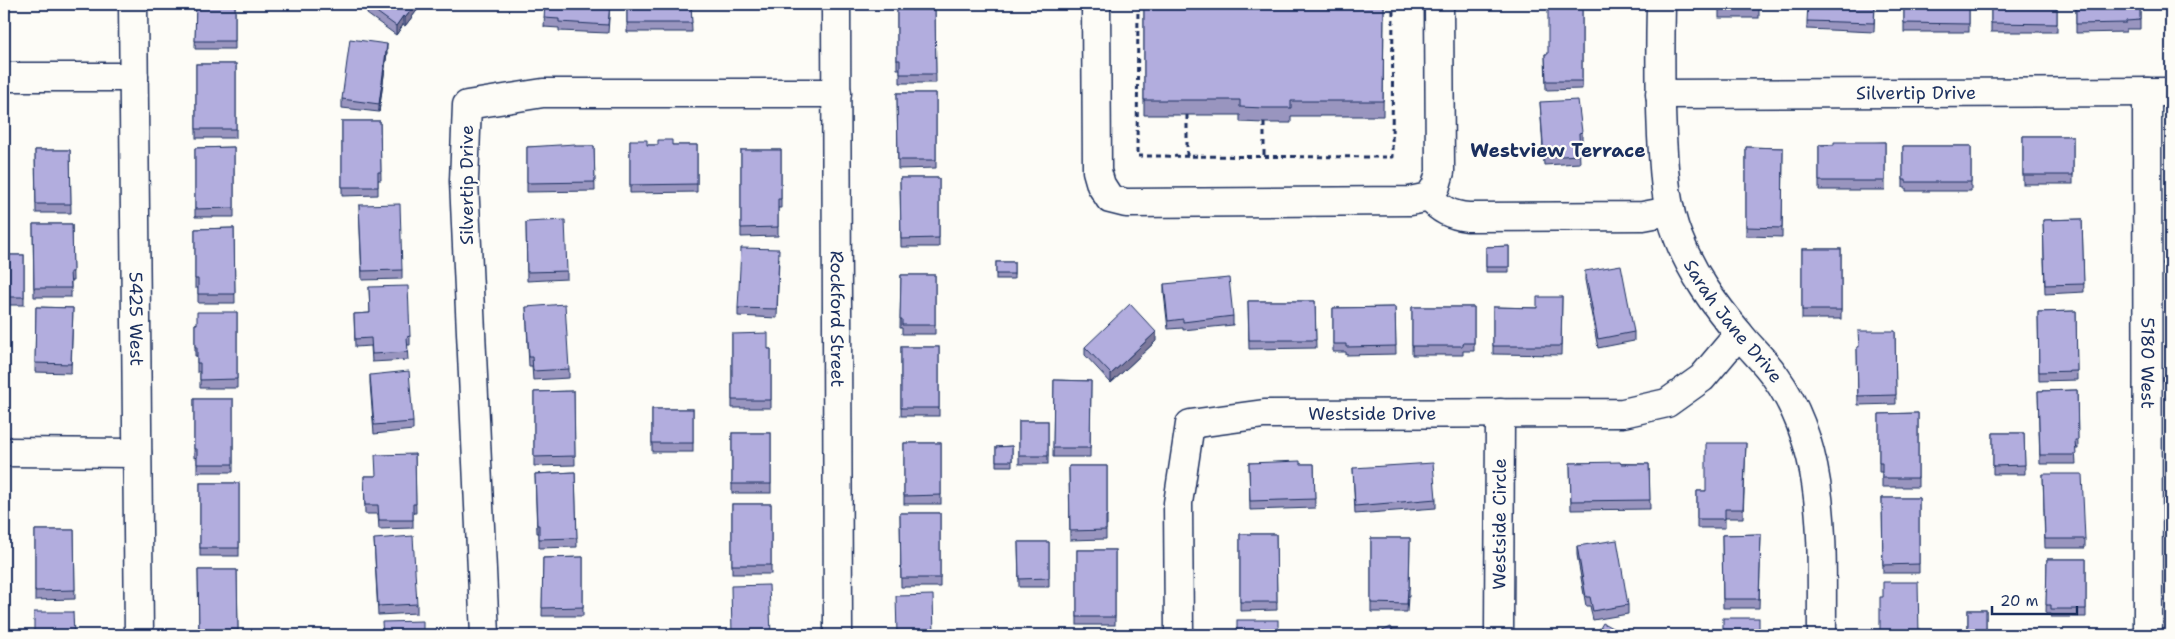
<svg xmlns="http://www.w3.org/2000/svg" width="2175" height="639" font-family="'Shantell Sans',sans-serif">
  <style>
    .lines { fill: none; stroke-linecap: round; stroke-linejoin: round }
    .minor-casing { stroke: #1b2f5e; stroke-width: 31 }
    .path { stroke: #1b2f5e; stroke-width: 3; stroke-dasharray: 5 4; stroke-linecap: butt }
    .minor { stroke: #fdfcf7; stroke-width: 28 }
    .wall { fill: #9995bf; stroke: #1b2f5e }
    .shaded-wall { fill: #7d799b; stroke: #1b2f5e }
    .building { fill: #b2adde; stroke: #1b2f5e }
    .labels { text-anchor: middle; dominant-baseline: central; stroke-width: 4.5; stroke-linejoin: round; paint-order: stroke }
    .street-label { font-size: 18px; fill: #1b2f5e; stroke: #fdfcf7 }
    .neighbourhood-label { font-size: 19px; font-weight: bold; fill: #1b2f5e; stroke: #fdfcf7 }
  </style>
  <rect width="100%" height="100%" fill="#fdfcf7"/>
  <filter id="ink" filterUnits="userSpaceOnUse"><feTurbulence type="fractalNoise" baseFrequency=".02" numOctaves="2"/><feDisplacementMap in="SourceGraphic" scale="10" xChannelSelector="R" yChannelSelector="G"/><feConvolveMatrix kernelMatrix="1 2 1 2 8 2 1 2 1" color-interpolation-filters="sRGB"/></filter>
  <g filter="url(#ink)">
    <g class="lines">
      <g class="minor-casing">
        <g id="minor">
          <path id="s1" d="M133 4 139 635"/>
          <path id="s2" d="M836 4 838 635"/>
          <path d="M1096 4 1097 171 1101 185 1110 199 1126 203 1410 201 1429 197 1436 186 1440 172 1439 4"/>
          <path id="s3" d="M1661 4C1660 48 1660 92 1662 136 1664 171 1665 204 1678 237 1692 274 1715 305 1740 335 1751 349 1765 361 1775 376 1829 451 1821 547 1822 635"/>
          <path d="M4 77H134"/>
          <path id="s4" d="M2147 92 2148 635"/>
          <path id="s5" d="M1660 94 2171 92"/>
          <path d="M1429 197C1441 210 1450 215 1468 217L1643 216 1670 211"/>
          <path d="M4 452 137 453"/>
          <path d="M485 635 464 181 467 105 543 93H837"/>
          <path id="s6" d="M1179 635 1178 503 1190 424 1264 414 1623 413 1667 403 1702 378 1739 334"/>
          <path id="s7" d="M1499 635 1500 413"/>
        </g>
      </g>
      <g class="path">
        <path d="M1138 4 1137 156 1392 157 1393 4"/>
        <path d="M1187 115V156"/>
        <path d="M1264 123V157"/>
      </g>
      <use href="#minor" class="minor"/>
    </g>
    <g class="wall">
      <path d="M196 4H235V49H195Z"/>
      <path d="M422 4 405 26 403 25 396 35 367 14V5Z"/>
      <path d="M466 4H526V5Z"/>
      <path d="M545 4H610L608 33 559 31V28L544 27Z"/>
      <path d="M627 4H691L692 32H627Z"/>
      <path d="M1144 4H1384L1383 116H1291V123H1264L1240 122V115H1144Z"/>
      <rect x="1719" y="4" width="40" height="14"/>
      <path d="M1875 4 1874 32 1807 29V21Z"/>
      <rect x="1904" y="4" width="65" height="28"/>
      <rect x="1991" y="4" width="66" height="28"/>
      <path d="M2076 4H2140V29H2126V32L2076 33Z"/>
      <path d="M1582 6V89L1546 90 1545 54H1548Z"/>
      <path d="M897 10H935L936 83H900V69H897Z"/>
      <path d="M387 53 379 112 342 108V99Z"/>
      <rect x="196" y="64" width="40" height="74"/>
      <path d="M897 93H936V168L898 169Z"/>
      <path d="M1540 102 1582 132V141H1579L1580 163 1544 165Z"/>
      <path d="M342 121H380L381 180H378V195L342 196Z"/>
      <rect x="2023" y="136" width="50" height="48"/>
      <path d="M630 140 647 145H697V192L630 193Z"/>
      <path d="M1885 142V190H1819V145Z"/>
      <path d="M594 146 595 191 527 192V147Z"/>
      <path d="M1903 146H1971V191H1906V188H1903Z"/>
      <path d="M234 147V217H195V148Z"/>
      <path d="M1746 147 1783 148 1782 237 1746 236Z"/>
      <path d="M35 150H70L71 213H36Z"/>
      <path d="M741 150H781V208H778V236L741 237Z"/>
      <path d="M900 178H939V247H901Z"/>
      <path d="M359 205 402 270V279L362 280Z"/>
      <path d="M2082 219 2084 292 2045 294 2043 220Z"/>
      <path d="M526 222 567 271V279L527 281Z"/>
      <path d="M33 224H72L73 281H71V297H34Z"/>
      <path d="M234 228 235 303H198V288H195V229Z"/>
      <path d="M1509 246V272H1486V247Z"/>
      <rect x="1802" y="249" width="39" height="70"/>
      <rect x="4" y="255" width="20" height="50"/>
      <path d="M779 258 777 318 738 316V308Z"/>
      <rect x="996" y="262" width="18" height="17"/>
      <path d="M1585 271 1634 332V341L1598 348 1585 280Z"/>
      <path d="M901 275H935V334H902V328H900Z"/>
      <path d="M1164 284 1233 316V325L1183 330V328L1168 329 1164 293Z"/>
      <path d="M369 287 410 336V345H407L408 360 372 362 371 346 355 347 354 314 370 313Z"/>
      <path d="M1562 297 1561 355 1493 354V307L1537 308Z"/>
      <path d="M1248 301H1315L1316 348 1249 349Z"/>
      <path d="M36 307 73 308 71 373 35 372Z"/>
      <path d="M526 307 569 369V378L533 380 532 366H529Z"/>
      <path d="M1395 307 1396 354 1346 355V352H1333V308Z"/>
      <path d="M1412 307H1474V351H1463V355H1412Z"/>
      <path d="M2076 311 2077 380 2039 381 2038 312Z"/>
      <path d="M237 312V388H200V372H197V356H195V324Z"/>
      <path d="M1895 331 1896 404 1858 405 1857 347Z"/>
      <path d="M732 334 768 349H771V408H732Z"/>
      <path d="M1156 341 1111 383 1085 355V347Z"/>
      <rect x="901" y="347" width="38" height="69"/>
      <path d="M370 375 413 422V430L374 434 370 383Z"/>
      <path d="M1054 380 1091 381 1090 457H1053Z"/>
      <path d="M2077 390 2078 449H2075L2076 464H2040L2038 391Z"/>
      <path d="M574 391 575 465 534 466V392Z"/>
      <path d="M194 399H233V472H197V457L194 458Z"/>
      <rect x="652" y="409" width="41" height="43"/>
      <path d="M1918 413V487H1882V472H1879V414Z"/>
      <rect x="1019" y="421" width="29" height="43"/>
      <rect x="732" y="433" width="39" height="60"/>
      <path d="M1993 433H2024L2025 474H1993Z"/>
      <rect x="904" y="443" width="37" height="61"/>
      <path d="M1746 443 1743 518H1725V528H1697V491H1706Z"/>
      <path d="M1012 446V466H996V447Z"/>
      <path d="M415 454 416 513H413V528L379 529 378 514H365L364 476H376Z"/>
      <path d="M1249 463 1300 464H1314L1315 508 1250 510Z"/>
      <path d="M1570 463 1649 464 1650 509 1571 510Z"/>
      <path d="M1069 466H1107V525H1106V539L1070 540Z"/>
      <path d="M1353 468 1436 499V508L1355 514Z"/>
      <path d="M575 472 577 547 539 548V533H537L535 474Z"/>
      <path d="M2043 474 2085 539V548H2045Z"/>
      <rect x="200" y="483" width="39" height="73"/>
      <path d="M1882 498H1919V573H1883Z"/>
      <rect x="732" y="504" width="39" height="70"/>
      <path d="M900 513H940V587H901Z"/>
      <path d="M35 530H74L75 599 35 600Z"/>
      <path d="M1240 534H1276L1277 610 1240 611Z"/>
      <path d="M1761 534 1759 608H1723L1722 535Z"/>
      <path d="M1371 538H1410L1409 597H1408L1407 612H1371Z"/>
      <path d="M374 539 417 604V613L378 615Z"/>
      <path d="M1018 542H1049V587H1019Z"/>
      <path d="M1577 546 1628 605V614L1593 620 1590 606H1586L1577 555Z"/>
      <rect x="1077" y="550" width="38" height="75"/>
      <path d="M583 557V616H542L543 558Z"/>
      <path d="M2047 559H2086V617H2051V614H2046Z"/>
      <path d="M198 570H237L238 635H199Z"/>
      <rect x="1968" y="610" width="18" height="24"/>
    </g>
    <g class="shaded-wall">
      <path d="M416 4H422L405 26V18Z"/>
      <path d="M403 16V25L396 35V26Z"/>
      <path d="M387 44V53L379 112V104Z"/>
      <path d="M1156 332V341L1111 383V374Z"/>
    </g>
    <g class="building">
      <path d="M196 4H235V41H195Z"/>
      <path d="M368 4H416L405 18 403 16 396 26 367 5Z"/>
      <path d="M545 4H610L608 25 559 22V19L544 18Z"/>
      <path d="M627 4H691L692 23H627Z"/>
      <path d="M1144 4H1384L1383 101H1291V108H1264L1240 107V100H1144Z"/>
      <rect x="1719" y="4" width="40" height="5"/>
      <path d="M1808 4H1875L1874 23 1807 21Z"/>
      <path d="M1904 4H1969V24L1904 23Z"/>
      <path d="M1991 4H2057V24L1991 23Z"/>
      <path d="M2076 4H2140V20L2126 21V23L2076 24Z"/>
      <path d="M1548 6H1582V81H1546L1545 54H1548Z"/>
      <path d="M897 10H935L936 74H900V60H897Z"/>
      <path d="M350 39 387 44 379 104 342 99Z"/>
      <rect x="196" y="64" width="40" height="65"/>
      <path d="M897 93H936V160H898Z"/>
      <path d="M1578 100 1582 132 1579 133 1580 155 1544 157 1540 102Z"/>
      <path d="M342 121H380L381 172H378V187H342Z"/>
      <rect x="2023" y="136" width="50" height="39"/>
      <path d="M630 140H647V145H658V140H672V145H697V184L630 185Z"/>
      <path d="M1834 142H1885V181H1819V145H1834Z"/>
      <path d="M575 144V146H594L595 182 527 183V147Z"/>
      <path d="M1903 146H1971V182H1906V180H1903Z"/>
      <path d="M234 147V208L195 209V148Z"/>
      <path d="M1746 147 1783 148 1782 228 1746 227Z"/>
      <path d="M35 150H70L71 204H36Z"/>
      <path d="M741 150H781V199H778V227L741 228Z"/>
      <path d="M900 178H939V238L901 239Z"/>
      <path d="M400 204 402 270 362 271 359 205Z"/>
      <path d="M2082 219 2084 284 2045 285 2043 220Z"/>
      <path d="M565 220 567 271 527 272 526 222Z"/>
      <path d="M33 224H72L73 272H70L71 288H34Z"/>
      <path d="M234 228 235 294H198V279H195V229Z"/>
      <path d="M1509 246V267H1486V247Z"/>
      <path d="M741 248 779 249 777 309 738 308Z"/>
      <rect x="1802" y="249" width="39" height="61"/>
      <rect x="4" y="255" width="20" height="42"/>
      <rect x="996" y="262" width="18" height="12"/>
      <path d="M1621 265 1634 332 1598 339 1585 271Z"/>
      <path d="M901 275H935V325H902V319H900Z"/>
      <path d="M1229 278 1233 316 1183 322V319L1168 321 1164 284Z"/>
      <path d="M408 286 410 336 407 337 408 352 372 354 371 338 355 339 354 314 370 313 369 287Z"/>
      <path d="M1537 297H1562L1561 346H1493V307L1537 308Z"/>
      <path d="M1248 301H1315L1316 340H1249Z"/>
      <path d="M565 304 569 369 533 371 532 357H529L526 307Z"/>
      <path d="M1130 304 1156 332 1111 374 1085 347Z"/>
      <path d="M36 307 73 308 71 364 35 363Z"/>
      <path d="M1395 307 1396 346 1346 347V344H1333V308Z"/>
      <path d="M1412 307H1474V343H1463V346H1412Z"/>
      <path d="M2076 311 2077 371 2039 372 2038 312Z"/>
      <path d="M197 312H237V379L200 380V363H197V347H195V324H197Z"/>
      <path d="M1858 331H1895L1896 395 1858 396 1857 347H1859Z"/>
      <path d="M768 333V349H771V400H732V334Z"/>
      <rect x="901" y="347" width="38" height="61"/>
      <path d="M409 371 413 422 374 425 370 375Z"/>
      <path d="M1054 380 1091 381 1090 448H1053Z"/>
      <path d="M2077 390 2078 440H2075L2076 455H2040L2038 391Z"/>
      <path d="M574 391 575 456 534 457V392Z"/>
      <path d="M194 399H233V464H197V449H194Z"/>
      <rect x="652" y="409" width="41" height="34"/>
      <path d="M1918 413V478H1882V463H1879V414Z"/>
      <rect x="1019" y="421" width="29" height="35"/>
      <rect x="732" y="433" width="39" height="51"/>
      <path d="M1993 433H2024L2025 465 1993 466Z"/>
      <path d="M904 443H941V495L904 496Z"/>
      <path d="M1706 443H1746L1743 509H1725V519H1697V491H1706Z"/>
      <path d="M1012 446V461H996V447Z"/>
      <path d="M415 454 416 504H413V520H379L378 505H365L364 476H376L375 455Z"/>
      <path d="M1300 461V464H1314L1315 499 1250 501 1249 463Z"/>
      <path d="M1620 462 1621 464H1649L1650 500 1571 501 1570 463Z"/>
      <path d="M1433 463 1436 499 1355 506 1353 468Z"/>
      <path d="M1069 466H1107V516H1106V530L1070 531Z"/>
      <path d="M575 472 577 538 539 539V525H537L535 474Z"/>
      <path d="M2043 474H2082L2085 539H2045Z"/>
      <rect x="200" y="483" width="39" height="65"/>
      <path d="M1882 498H1919V564L1883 565Z"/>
      <rect x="732" y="504" width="39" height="61"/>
      <path d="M900 513H940V578H901Z"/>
      <path d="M35 530H74L75 590 35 591Z"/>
      <path d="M1240 534H1276L1277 602H1240Z"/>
      <path d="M1761 534 1759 599H1723L1722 535Z"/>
      <path d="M413 536 417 604 378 606 374 539Z"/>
      <path d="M1371 538H1410L1409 589H1408L1407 604 1371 603Z"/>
      <path d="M1617 540 1628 605 1593 611 1590 597H1586L1577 546Z"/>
      <path d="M1018 542H1049V578L1019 579Z"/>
      <rect x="1077" y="550" width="38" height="67"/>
      <path d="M583 557V607L542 608 543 558Z"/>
      <path d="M2047 559H2086V609H2051V605H2046Z"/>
      <path d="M198 570H237L238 630H199Z"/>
      <path d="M1883 582H1918L1919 635H1880V597H1883Z"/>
      <path d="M769 585 771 635H732L731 586Z"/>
      <path d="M933 595 934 635H897L896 596Z"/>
      <rect x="1968" y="610" width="18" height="20"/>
      <path d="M34 612H73L74 635H34Z"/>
      <rect x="1723" y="618" width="36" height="17"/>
      <rect x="1237" y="620" width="41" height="15"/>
      <path d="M423 621V635H383L382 622Z"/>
      <path d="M1603 623 1625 635H1596Z"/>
      <path d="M1391 627 1395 635H1374Z"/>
      <path d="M1119 632V635H1079V633Z"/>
    </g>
  </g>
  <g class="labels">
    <g class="street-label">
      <text stroke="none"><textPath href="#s5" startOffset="256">Silvertip Drive</textPath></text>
      <text transform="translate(467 185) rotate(-90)">Silvertip Drive</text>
      <text stroke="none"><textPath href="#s1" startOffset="315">5425 West</textPath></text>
      <text stroke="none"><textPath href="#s2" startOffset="315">Rockford Street</textPath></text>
      <text stroke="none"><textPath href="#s3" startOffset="336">Sarah Jane Drive</textPath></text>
      <text stroke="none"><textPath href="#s4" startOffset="271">5180 West</textPath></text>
      <text stroke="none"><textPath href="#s6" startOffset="395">Westside Drive</textPath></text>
      <text stroke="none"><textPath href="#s7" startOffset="111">Westside Circle</textPath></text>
    </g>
    <g class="neighbourhood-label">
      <text x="1558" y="150">Westview Terrace</text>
    </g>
  </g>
  <rect width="2175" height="639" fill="none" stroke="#fdfcf7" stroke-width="20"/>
  <rect x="10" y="10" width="2155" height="619" fill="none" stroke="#1b2f5e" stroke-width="2" filter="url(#ink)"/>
  <path d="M1992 606v8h85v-8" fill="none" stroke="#1b2f5e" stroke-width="2.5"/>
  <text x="2000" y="606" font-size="15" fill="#1b2f5e" stroke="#fdfcf7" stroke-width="4" paint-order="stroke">20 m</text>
</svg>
